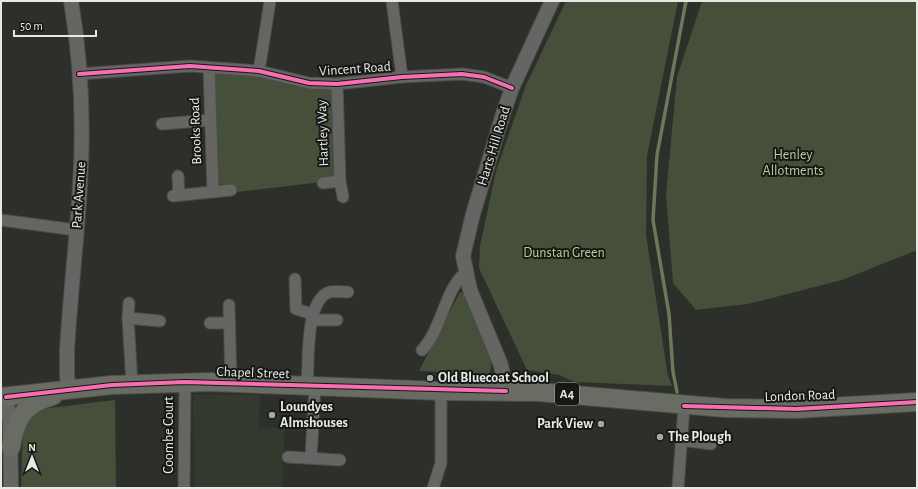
<svg xmlns="http://www.w3.org/2000/svg" width="918" height="489" font-family="'Alegreya Sans',sans-serif">
  <style>
    .built { fill: #33392d }
    .green { fill: #454f3a }
    .lines { fill: none; stroke-linecap: round; stroke-linejoin: round }
    .stream { stroke: #6b795a; stroke-width: 3.5 }
    .minor-casing { stroke: #4c4d4a; stroke-width: 13 }
    .tertiary-casing { stroke: #4c4d4a; stroke-width: 16 }
    .primary-casing { stroke: #4c4d4a; stroke-width: 20 }
    .minor { stroke: #656664; stroke-width: 11 }
    .tertiary { stroke: #656664; stroke-width: 14 }
    .primary { stroke: #686c62; stroke-width: 18 }
    .cycleway-casing { stroke: #161815; stroke-width: 6 }
    .cycleway { stroke: #f96db3; stroke-width: 4 }
    .poi-dot { fill: #a6a8a3; stroke: #161815; stroke-width: 1.5 }
    .labels { text-anchor: middle; dominant-baseline: central; stroke-width: 4; stroke-linejoin: round; paint-order: stroke }
    .shield { fill: #161815; stroke: #a8aaa6; stroke-width: 1 }
    .shield-label { font-size: 13px; font-weight: bold; fill: #e7e9e4 }
    .street-label { font-size: 14px; fill: #e7e9e4; stroke: #161815 }
    .park-label { font-size: 14px; fill: #b7d097; stroke: #161815 }
    .poi-label { font-size: 14px; font-weight: bold; fill: #e7e9e4; stroke: #161815; text-anchor: start }
  </style>
  <rect width="100%" height="100%" fill="#2d2f2b"/>
  <path class="built" d="M193 394 260 395 259 429 285 427 282 488 194 487Z"/>
  <g class="green">
    <path d="M566 1H678L647 156 646 235 668 376 672 386 575 382 559 375 527 370 479 268 480 246 496 171 518 108 526 85Z"/>
    <path d="M702 1H917V250L842 280 748 304 696 310 673 283 666 194 677 77Z"/>
    <path d="M209 68 337 84 340 180 227 193 226 185 217 183Z"/>
    <path d="M460 292 464 294 492 361 490 373 484 381H442V372L419 371Z"/>
    <path d="M115 400 116 488H21L23 423 40 409Z"/>
  </g>
  <g class="lines">
    <path class="stream" d="M677 392 673 372 669 314 653 220 657 155 686 1"/>
    <g class="minor-casing">
      <g id="minor">
        <path d="M392 1 402 77"/>
        <path d="M209 68 213 192"/>
        <path d="M259 71 270 1"/>
        <path d="M79 74 190 66 259 71 309 83 337 84 402 77 462 74 484 77 512 88"/>
        <path d="M337 84 340 181 343 197"/>
        <path d="M162 124 211 120"/>
        <path d="M178 176 179 195"/>
        <path d="M323 183 340 181"/>
        <path d="M173 196 231 190"/>
        <path d="M1 220 76 230"/>
        <path d="M295 279 296 309 312 314"/>
        <path d="M129 303 128 318 132 384"/>
        <path d="M229 305 231 383"/>
        <path d="M128 318 160 321"/>
        <path d="M312 320H337"/>
        <path d="M210 323H229"/>
        <path d="M422 350C442 329 445 289 465 273"/>
        <path d="M307 386C309 362 305 305 327 293 332 290 342 292 348 292"/>
        <path d="M681 440 711 444"/>
        <path d="M288 457 340 460"/>
        <path d="M311 458 315 386"/>
        <path d="M184 488 185 382"/>
        <path d="M433 488 441 463V391"/>
        <path d="M678 488 684 406"/>
      </g>
    </g>
    <g class="tertiary-casing">
      <g id="tertiary">
        <path d="M70 389 67 377V351C70 296 77 240 80 185 84 124 81 61 71 1"/>
        <path d="M506 391 501 365 470 290 463 256 473 214 503 114 512 88 552 1"/>
        <path d="M6 397 10 424 11 488"/>
      </g>
    </g>
    <g class="primary-casing">
      <g id="primary">
        <path d="M1 397 112 385 210 382 441 391 539 392 725 408 796 409 917 402"/>
        <path d="M11 447C15 420 24 403 53 396"/>
      </g>
    </g>
    <use href="#minor" class="minor"/>
    <use href="#tertiary" class="tertiary"/>
    <use href="#primary" class="primary"/>
    <g class="cycleway-casing">
      <g id="cycleway">
        <path d="M79 74 190 66 259 71 309 83 337 84 402 77 462 74 484 77 512 88"/>
        <path d="M6 397 112 385 185 382 506 391"/>
        <path d="M684 406 796 409 917 402"/>
      </g>
    </g>
    <use href="#cycleway" class="cycleway"/>
  </g>
  <g class="poi-dot">
    <circle cx="430" cy="378" r="4"/>
    <circle cx="272" cy="415" r="4"/>
    <circle cx="601" cy="424" r="4"/>
    <circle cx="660" cy="437" r="4"/>
  </g>
  <g class="labels">
    <rect class="shield" x="555" y="383" width="24" height="22" rx="3"/>
    <g class="shield-label">
      <text x="567" y="394">A4</text>
    </g>
    <g class="street-label">
      <text transform="translate(355 69) rotate(-4)">Vincent Road</text>
      <text transform="translate(196 131) rotate(-92)">Brooks Road</text>
      <text transform="translate(323 133) rotate(-92)">Hartley Way</text>
      <text transform="translate(494 146) rotate(-73)">Harts Hill Road</text>
      <text transform="translate(79 195) rotate(-86)">Park Avenue</text>
      <text transform="translate(253 373) rotate(2)">Chapel Street</text>
      <text transform="translate(800 396) rotate(-2)">London Road</text>
      <text transform="translate(169 435) rotate(-90)">Coombe Court</text>
    </g>
    <g class="park-label">
      <text x="793" y="155">Henley<tspan x="793" dy="16">Allotments</tspan></text>
      <text x="564" y="253">Dunstan Green</text>
    </g>
    <g class="poi-label">
      <text x="438" y="378">Old Bluecoat School</text>
      <text x="280" y="407">Loundyes<tspan x="280" dy="16">Almshouses</tspan></text>
      <text x="593" y="424" text-anchor="end">Park View</text>
      <text x="668" y="437">The Plough</text>
    </g>
  </g>
  <rect width="918" height="489" fill="none" stroke="#e7e9e4" stroke-width="4"/>
  <g transform="translate(32 457)" stroke="#161815" stroke-width="3" paint-order="stroke">
  <path d="M0-3L7 15L0 10L-7 15Z" fill="#e7e9e4"/>
  <text y="-6" font-size="11" font-weight="bold" text-anchor="middle" fill="#e7e9e4">N</text>
  </g>
  <path d="M14 30v6h82v-6" fill="none" stroke="#e7e9e4" stroke-width="2"/>
  <text x="20" y="30" font-size="12" fill="#e7e9e4" stroke="#161815" stroke-width="3" paint-order="stroke">50 m</text>
</svg>
